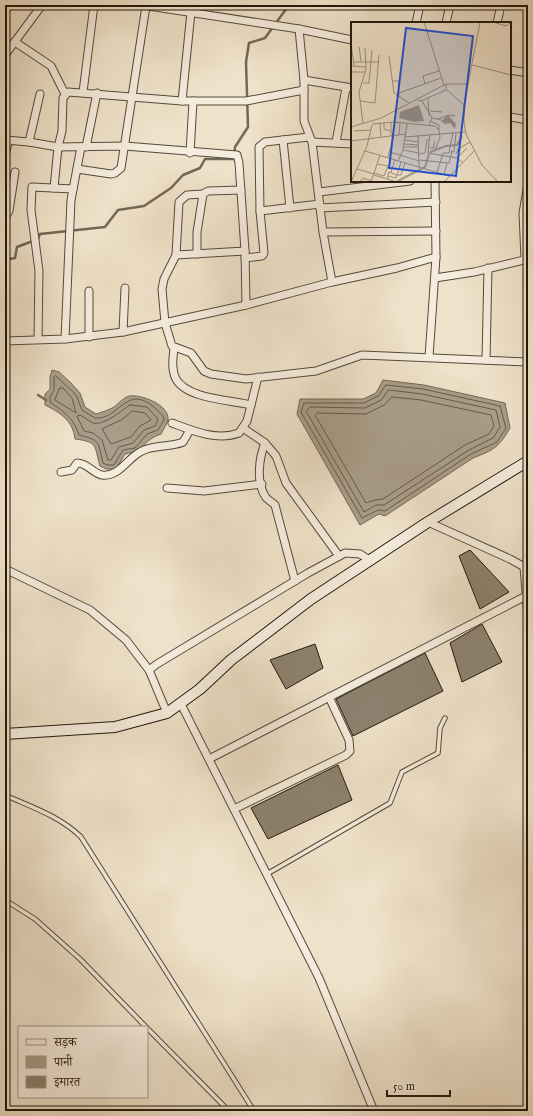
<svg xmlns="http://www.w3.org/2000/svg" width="533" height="1116" font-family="'IM FELL English','Noto Serif Devanagari',serif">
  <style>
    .water { fill: #a99d89; stroke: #736757 }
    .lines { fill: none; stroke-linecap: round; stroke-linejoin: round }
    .shore { stroke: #655a4a; stroke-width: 1 }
    .stream { stroke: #736757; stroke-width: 2.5 }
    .building { fill: #8c816e; stroke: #21170b }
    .service-casing { stroke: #544a3b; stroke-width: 5.5 }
    .minor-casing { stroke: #544a3b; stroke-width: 9 }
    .secondary-casing { stroke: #21170b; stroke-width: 12 }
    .service { stroke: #f5ecdd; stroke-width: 3.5 }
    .minor { stroke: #f5ecdd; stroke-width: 7 }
    .secondary { stroke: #f5ecdd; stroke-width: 10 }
    .inset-river { fill: none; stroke: #a99d89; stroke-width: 2 }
    .inset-road { fill: none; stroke: #9d917e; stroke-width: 1 }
    .view { fill: #1d4ed8; fill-opacity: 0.15; stroke: #1d4ed8; stroke-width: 2 }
    .inset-edge { fill: none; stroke: #21170b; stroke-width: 2 }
  </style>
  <rect width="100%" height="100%" fill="#efe2ca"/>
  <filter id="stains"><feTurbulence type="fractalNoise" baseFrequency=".005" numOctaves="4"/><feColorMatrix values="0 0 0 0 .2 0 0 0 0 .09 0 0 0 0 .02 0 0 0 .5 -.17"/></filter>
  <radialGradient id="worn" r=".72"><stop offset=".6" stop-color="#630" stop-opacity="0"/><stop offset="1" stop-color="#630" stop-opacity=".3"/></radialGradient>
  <g class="water">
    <path d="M52 370 59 372 70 382 80 393 85 407 96 414C102 412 109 410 114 407 119 403 123 398 129 396 141 394 170 405 168 420 167 424 163 430 161 434 143 440 146 450 125 454L116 469H106L100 466C94 446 99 442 75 439 73 421 61 413 45 405V394L50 389V377Z"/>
    <path d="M383 380 424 385 505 403 510 428C499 447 494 450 473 458L385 516 379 514 360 525 297 414 300 399H363L376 393Z"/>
  </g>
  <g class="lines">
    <g class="shore">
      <path d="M56 376 76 395 82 410 95 418C122 420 127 376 163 416L164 420 158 430 147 434 135 448 123 450 114 465H107L103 463C97 442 103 441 79 435 74 418 64 412 50 402V397L54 390V377Z"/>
      <path d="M386 385 423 389 500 406 506 428 497 442 471 454 385 511 378 510 362 518 301 412 304 403H364L378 396Z"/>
      <path d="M60 388H63L72 398 76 413 55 400Z"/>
      <path d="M389 390 422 394 496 410 500 427 493 438 469 450 384 505H376L364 512 306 411 310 407 365 408 381 400Z"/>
      <path d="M392 397 421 400 491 415 494 426 489 434 465 445 383 499 375 500 366 503 315 415 317 413 366 414 384 405Z"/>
      <path d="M130 405 147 407 158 419 155 426 144 430 133 443 119 447 111 460H108L102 440 93 433 84 431 77 416 80 415C84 417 89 421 93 423 104 426 122 410 130 405Z"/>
      <path d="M133 411 145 413 151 420 140 426 131 437 111 444 102 429 121 420Z"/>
    </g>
    <g class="stream">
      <path d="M5 260 15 258 17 247 38 239 40 234 105 227 118 210 144 206 171 188 183 175 200 168 205 159H234L235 147 248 127 246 62 249 43 265 38 289 5"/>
      <path d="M38 395 46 400"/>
    </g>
  </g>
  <g class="building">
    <path d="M470 550 509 592 480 609 459 556Z"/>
    <path d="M482 624 502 662 462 682 450 643Z"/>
    <path d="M315 644 323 668 286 689 270 660Z"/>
    <path d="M425 653 443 691 353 736 336 699Z"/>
    <path d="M338 765 352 800 268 839 251 808Z"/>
  </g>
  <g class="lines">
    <g class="service-casing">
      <g id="service">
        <path d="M5 795C31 807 60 816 81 837L254 1111"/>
        <path d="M267 874 390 803 402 772 438 753 440 728 445 718"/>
        <path d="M5 900 35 919 80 959 146 1027"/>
        <path d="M147 1028 229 1111"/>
      </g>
    </g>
    <g class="minor-casing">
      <g id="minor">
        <path d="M142 5 299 29 352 40"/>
        <path d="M416 23 420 5"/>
        <path d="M446 23 450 5"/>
        <path d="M497 23 501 5"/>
        <path d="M299 29 304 80V121L312 142 323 232 332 282"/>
        <path d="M15 42 51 66 65 94"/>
        <path d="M5 55 42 5"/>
        <path d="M510 70 528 73"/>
        <path d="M304 80 352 88"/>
        <path d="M83 92 94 5"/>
        <path d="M182 101 191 12"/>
        <path d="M510 117 528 120"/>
        <path d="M5 140 29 142 58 147 125 146 237 155 239 163 245 251 246 305"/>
        <path d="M283 140 290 208"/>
        <path d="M29 142 40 94"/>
        <path d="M312 142 352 144"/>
        <path d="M336 142 346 88"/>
        <path d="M86 147 97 93"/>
        <path d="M190 153 193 101"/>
        <path d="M5 156 8 142"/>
        <path d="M77 169 111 174 115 173 121 168 146 6"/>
        <path d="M54 188 58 147 62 131 63 98 68 92 182 101H246L304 90"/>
        <path d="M319 192 410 181"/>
        <path d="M203 194 187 195 179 202 176 255 164 279 162 289 165 323 172 346 191 353 204 371 211 374 246 379 316 371 362 355 528 362"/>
        <path d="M320 208 436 202"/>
        <path d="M260 211 320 204"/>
        <path d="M5 217 9 211 15 172"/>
        <path d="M323 232 436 231"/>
        <path d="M197 254V232L203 194 208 191 241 190"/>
        <path d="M176 255 245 251"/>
        <path d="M245 258 262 256 264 253 260 211 259 147 265 142 309 137"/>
        <path d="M525 259 523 213 528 184"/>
        <path d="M435 278 474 272 528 259"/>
        <path d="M123 332 125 288"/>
        <path d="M89 337V291"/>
        <path d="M38 339 39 271 31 210 32 187 73 189"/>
        <path d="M65 339 71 200 81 147"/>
        <path d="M5 341 65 339 123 332 246 305 332 282 397 268 436 257"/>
        <path d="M174 348C173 358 171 369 176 379 187 399 231 400 251 405"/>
        <path d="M429 357 436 257 435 181"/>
        <path d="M486 360 488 268"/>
        <path d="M172 423C193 431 217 441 239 433L247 421 258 377"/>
        <path d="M243 428 265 443 276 456 286 483 339 556"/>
        <path d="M265 443C259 458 256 482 265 496 267 500 272 502 275 505L295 581"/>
        <path d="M61 472 72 470 77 463C88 463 92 473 102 475 119 477 127 459 140 452 153 444 169 448 183 442L190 430"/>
        <path d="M167 488 204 491 262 484"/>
        <path d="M428 522 510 559 528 569"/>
        <path d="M524 567 528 617"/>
        <path d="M5 569 90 610 126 640 149 670"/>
        <path d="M181 704 319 978 374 1111"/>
        <path d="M167 713 149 670 157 664 308 573 345 553 360 554 371 561"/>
        <path d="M209 759 526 596"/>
        <path d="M234 809 346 755 350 751 349 740 329 697"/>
      </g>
    </g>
    <g class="secondary-casing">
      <path id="secondary" d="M5 734 115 727 167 713 200 689 231 660 311 599 428 522 528 461"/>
    </g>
    <use href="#service" class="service"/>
    <use href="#minor" class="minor"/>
    <use href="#secondary" class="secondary"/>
  </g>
  <g transform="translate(351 22)">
    <rect width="160" height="160" fill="#efe2ca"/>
    <path d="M68 83 73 99 63 100 48 96 49 90ZM97 93 105 102 104 107 99 101 94 102 90 99Z" fill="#a99d89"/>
    <path class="inset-river" d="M79 130 95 124 106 123 111 114M45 160 74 145 78 132"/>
    <path class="inset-road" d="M73 0 93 63M129 0 113 83V100L115 112 131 143 147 160M142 0 155 4 160 0M0 22 3 44M8 25 10 39M38 34 43 71 58 81M3 40H28M121 43 160 53M0 44 15 45M1 50H14M42 59H48V75M12 61H18L21 28M74 62 72 54 88 49M96 68 113 83M48 71 90 56M77 77 78 94M67 78 70 79 95 68V62M9 79 24 81 28 33M71 79 81 96M79 89 91 90M87 97 98 93 104 94M79 99 88 103V108M40 100V114M12 101 8 70 15 47 14 26M29 101 30 115M33 101V107L39 109M21 102 42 100 84 104 88 108 89 115 85 126H82M56 102 52 128 68 131M78 103 81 96 90 98M0 105 30 96 95 62H117M3 109 20 108M79 112 77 131 106 136 111 140M48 113 49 101M67 113 68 146M54 115 114 110M54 118 68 120M0 119 55 112M53 122 68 123M53 125H68M77 126H82L84 119M14 129 98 154M100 129 103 130 105 111M39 130 68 139M98 131 102 110M68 132 74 131 76 118H78M105 132 107 127 119 120M37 135 43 113M106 136 116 126M68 138 98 141 101 129M47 139 52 128M6 147 23 152M40 150 44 138M23 151 33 154 37 144 26 142M86 151 92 131H98M23 153 43 159M93 153 96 141M37 154 45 156 46 153H50L54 141M36 157 38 150 46 153 50 140M0 160 16 124 21 103M9 160 12 156 21 159M20 160 29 133M93 160 123 129"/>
    <path class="view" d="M55 6 122 14 105 154 38 146Z"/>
    <rect width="160" height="160" class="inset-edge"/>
  </g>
  <rect width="533" height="1116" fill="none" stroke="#efe2ca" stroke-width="20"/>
  <rect x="6" y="6" width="521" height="1104" fill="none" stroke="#21170b" stroke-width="2"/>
  <rect x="10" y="10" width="513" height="1096" fill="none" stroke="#21170b"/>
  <rect x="18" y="1026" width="130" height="72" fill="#f5ecdd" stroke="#a09789"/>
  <rect x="26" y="1039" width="20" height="6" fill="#f5ecdd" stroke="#a09789"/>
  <text x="54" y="1046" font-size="12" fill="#21170b">सड़क</text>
  <rect x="26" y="1056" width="20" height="12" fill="#a99d89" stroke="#a09789"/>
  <text x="54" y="1066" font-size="12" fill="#21170b">पानी</text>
  <rect x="26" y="1076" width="20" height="12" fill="#8c816e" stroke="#a09789"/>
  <text x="54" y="1086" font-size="12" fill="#21170b">इमारत</text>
  <path d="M387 1090v6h63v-6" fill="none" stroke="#21170b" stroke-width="2"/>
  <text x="393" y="1090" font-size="12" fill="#21170b" stroke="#f5ecdd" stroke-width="3" paint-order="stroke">50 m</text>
  <rect width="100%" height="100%" filter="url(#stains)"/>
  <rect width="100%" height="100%" fill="url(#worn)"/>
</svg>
